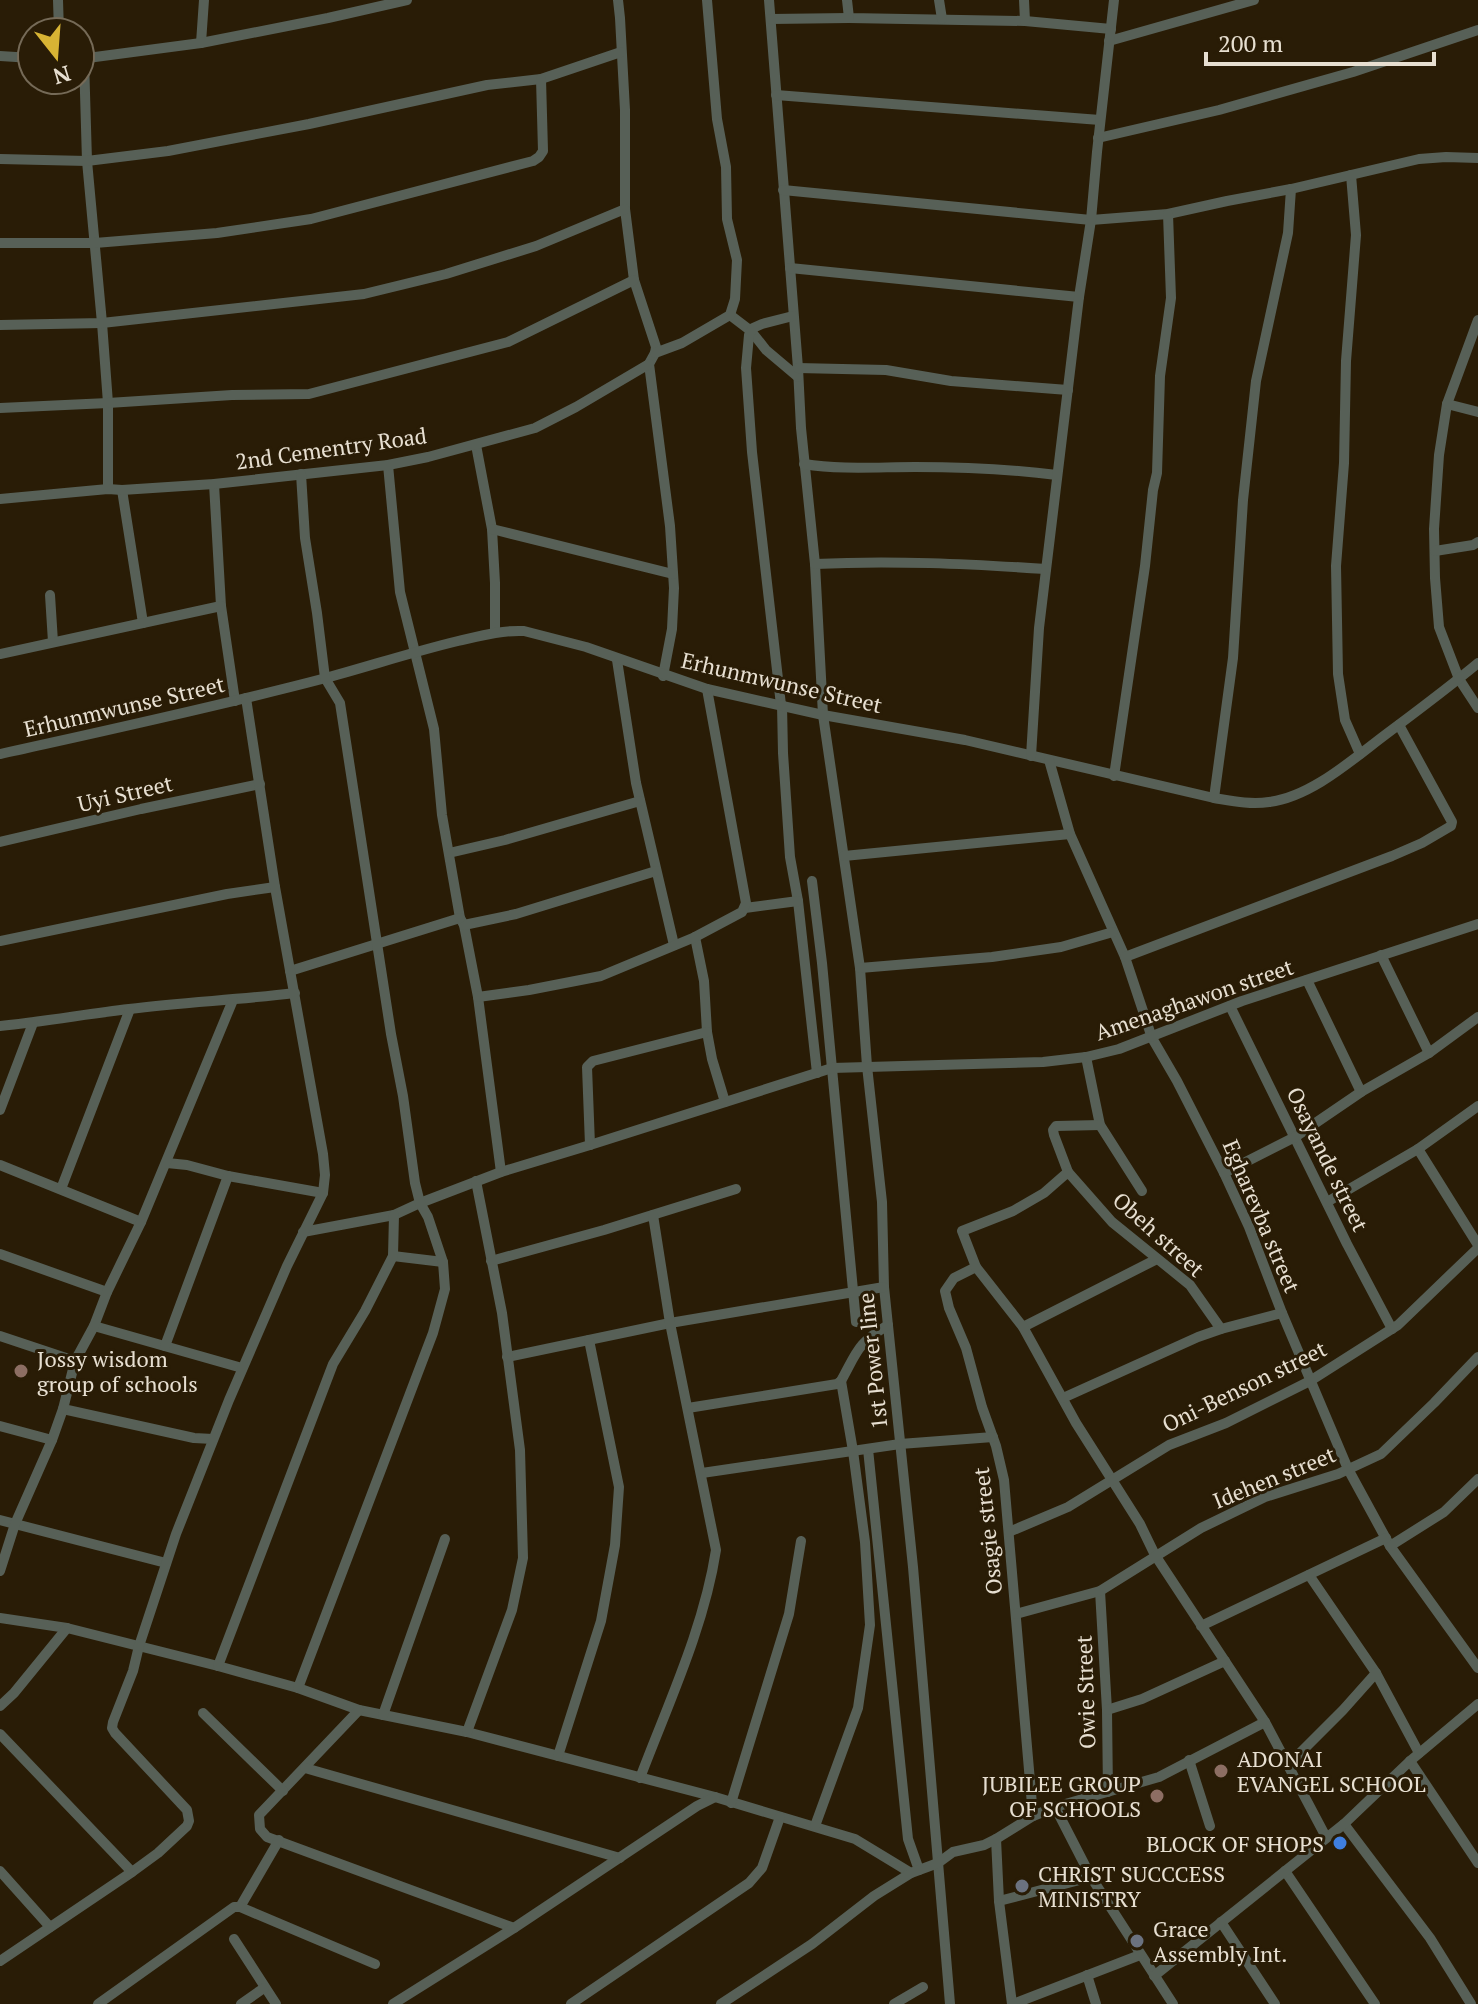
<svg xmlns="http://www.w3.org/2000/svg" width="1478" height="2004" font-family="'PT Serif',serif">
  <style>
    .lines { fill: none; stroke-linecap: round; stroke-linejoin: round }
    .minor { stroke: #576057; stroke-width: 10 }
    .education-dot { fill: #8d6e63; stroke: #291c06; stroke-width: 3 }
    .shop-dot { fill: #3f7fe0; stroke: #291c06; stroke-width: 3 }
    .worship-dot { fill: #6b7280; stroke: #291c06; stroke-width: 3 }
    .labels { text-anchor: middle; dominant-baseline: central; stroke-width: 6; stroke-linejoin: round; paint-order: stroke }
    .street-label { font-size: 22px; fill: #e7dfd1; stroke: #291c06 }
    .poi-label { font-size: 22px; fill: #e7dfd1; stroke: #291c06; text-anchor: start }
  </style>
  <rect width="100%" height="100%" fill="#291c06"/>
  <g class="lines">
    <g class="minor">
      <path d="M58 0 59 32"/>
      <path d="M618 0 620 18 625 110V209L634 280 656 347 655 353 649 364 670 526 674 588 672 629 663 676"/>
      <path d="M769 0 798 368 801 428 815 564 823 715 860 968 867 1066 882 1202 884 1287 913 1567 950 2004"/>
      <path d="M847 0 849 18 1025 21 1111 29"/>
      <path d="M939 0 942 19"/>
      <path d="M1024 0 1025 21"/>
      <path d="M771 19 849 18"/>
      <path d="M1109 41 1254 0"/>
      <path d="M201 43 204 0"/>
      <path d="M0 56 32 58"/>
      <path d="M80 59 201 43 328 18 407 0"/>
      <path d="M84 59 87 161 102 323 108 403V489"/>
      <path d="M776 95 1100 120"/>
      <path d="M1098 138 1219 110 1353 72 1478 30"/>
      <path d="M0 159 87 161 168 151 309 124 487 85 541 79 621 52"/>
      <path d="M1351 175 1356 235 1346 361 1344 463 1336 566 1338 674 1345 720 1360 754"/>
      <path d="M783 190 1091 220 1168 214 1227 201 1291 189 1419 159 1446 157 1478 158"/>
      <path d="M0 243H95L217 233 311 219 533 161 539 157 543 151 541 79"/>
      <path d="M790 268 1079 297"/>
      <path d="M730 315 751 331 766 350 798 377"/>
      <path d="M1478 320 1447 404 1439 455 1434 529 1435 578 1439 627 1459 679 1478 708"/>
      <path d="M0 325 102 323 364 294 446 274 536 246 625 209"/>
      <path d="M655 353 682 343 730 315 735 299 737 260 727 219 726 167 717 119 707 0"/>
      <path d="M798 368 886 370 951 381 1068 390"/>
      <path d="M1447 404 1478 412"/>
      <path d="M0 408 108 403 232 395 309 394 508 342 634 280"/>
      <path d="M476 445 492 529 495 583V632"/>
      <path d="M804 464C840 470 878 467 915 467 963 467 1010 469 1057 475"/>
      <path d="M388 465 400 592 434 729 442 815 460 918 464 925 478 997 501 1172"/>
      <path d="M214 484 221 606 235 701"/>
      <path d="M122 490 143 623"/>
      <path d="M0 499 108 489 122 490 214 484 388 465 428 457 535 428 576 407 649 364"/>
      <path d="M492 529 673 574"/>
      <path d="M1435 551 1473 545 1478 542"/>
      <path d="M815 564C892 560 969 564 1046 569"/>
      <path d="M50 595 53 642"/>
      <path d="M0 654 221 606"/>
      <path d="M617 660 636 783 674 945"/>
      <path d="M781 705 752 452 746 368 749 335 753 328 762 324 793 316"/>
      <path d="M782 705 783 753 790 857 798 901 817 1073"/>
      <path d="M0 754C108 730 215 707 322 679 367 667 412 652 458 641 480 636 501 630 524 631L586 647 707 689 823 715 965 740 1214 798C1232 801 1251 805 1269 802 1311 797 1353 759 1385 735 1417 711 1448 688 1478 663"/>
      <path d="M1031 756 1039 628 1079 297 1091 220 1097 152 1114 0"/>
      <path d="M1049 760 1070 834 1125 957 1152 1038 1177 1081 1224 1173 1249 1227 1282 1313 1348 1469 1390 1546 1478 1668"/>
      <path d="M1114 776 1145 566 1153 490 1157 473 1160 376 1171 298 1168 214"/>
      <path d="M1214 798 1233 658 1243 500 1256 381 1288 233 1291 189"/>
      <path d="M0 842 141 809 260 784"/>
      <path d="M449 853 505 840 640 801"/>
      <path d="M844 856 1070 834"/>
      <path d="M812 881 822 963 856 1322"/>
      <path d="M745 908 798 901"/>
      <path d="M464 925 516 914 656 871"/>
      <path d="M695 937 704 981 707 1032 712 1059 725 1102"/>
      <path d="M0 941 227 894 275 887"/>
      <path d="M1381 955 1429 1053"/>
      <path d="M1125 957 1392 856 1422 843 1451 826 1452 822 1399 725"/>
      <path d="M860 968 992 957 1061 947 1113 932"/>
      <path d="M290 971 460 918"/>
      <path d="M1307 980 1361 1092"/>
      <path d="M478 997 529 990 601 976 695 937 742 912 746 903 707 689"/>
      <path d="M1230 1006 1347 1244 1392 1329"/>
      <path d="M0 1026C43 1022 86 1014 129 1009 184 1002 239 1000 295 993"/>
      <path d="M1086 1057 1100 1125 1142 1191"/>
      <path d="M0 1110 33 1023"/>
      <path d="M590 1145 587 1067 593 1061 707 1032"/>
      <path d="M1418 1149 1478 1245"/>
      <path d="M167 1163 187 1165 228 1176 323 1193"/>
      <path d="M0 1165 141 1222"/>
      <path d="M1068 1172 1054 1135 1053 1130 1056 1126 1100 1125"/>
      <path d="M1224 1173 1295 1137 1361 1092 1429 1053 1478 1017"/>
      <path d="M61 1189 130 1009"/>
      <path d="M1327 1202 1418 1149 1478 1106"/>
      <path d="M303 1232 394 1215 420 1203 501 1172 590 1145 832 1068 1043 1062 1086 1057 1119 1049 1242 1001 1478 924"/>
      <path d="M0 1254 107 1292"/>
      <path d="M393 1256 443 1262"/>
      <path d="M491 1261 604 1230 736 1189"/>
      <path d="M976 1267 954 1278 945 1291 949 1308 966 1348 982 1407 996 1446 1004 1480 1033 1816"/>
      <path d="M94 1326 242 1368"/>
      <path d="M1023 1327 1157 1259"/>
      <path d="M1221 1329 1190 1285 1112 1222 1068 1172 1044 1193 1013 1211 962 1231 976 1267 1023 1327 1076 1423 1140 1524 1155 1555 1265 1722 1326 1837"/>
      <path d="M0 1336 75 1361"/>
      <path d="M165 1346 228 1176"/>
      <path d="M507 1357 670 1323 884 1287"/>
      <path d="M1063 1398 1198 1337 1221 1329 1282 1313"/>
      <path d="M688 1408 837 1384 841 1381C858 1350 857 1344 888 1325"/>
      <path d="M63 1409 194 1438 213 1439"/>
      <path d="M0 1426 52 1440"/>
      <path d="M868 1449 908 1839 919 1870"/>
      <path d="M702 1473 900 1444 993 1437"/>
      <path d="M0 1520 166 1563"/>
      <path d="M1009 1532 1068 1507 1169 1445 1226 1423 1310 1381 1398 1325 1478 1248"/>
      <path d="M1390 1546 1444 1512 1478 1479"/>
      <path d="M0 1571 15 1524 52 1440 63 1409 75 1361 94 1326 107 1292 141 1222 233 1000"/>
      <path d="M1309 1575 1376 1673 1419 1753"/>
      <path d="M1100 1591 1107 1710 1108 1792"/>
      <path d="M1016 1614 1100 1591 1201 1528 1265 1497 1338 1474 1381 1454 1434 1403 1478 1357"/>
      <path d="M0 1618 67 1628 218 1666 298 1688 359 1710 467 1732 715 1797 855 1839 911 1873"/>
      <path d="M1201 1626 1386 1538"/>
      <path d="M218 1666 333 1364 365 1311 393 1256 394 1215"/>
      <path d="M298 1688 433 1333 445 1289 443 1262 428 1217 420 1203 415 1183 403 1096 391 1034 340 703 325 678 317 613 305 538 301 474"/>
      <path d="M0 1706 14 1693 67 1628"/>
      <path d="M359 1710 259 1815 260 1829 267 1837 514 1928"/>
      <path d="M1107 1710 1142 1699 1225 1661"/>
      <path d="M203 1713 283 1791"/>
      <path d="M383 1715 445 1539"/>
      <path d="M467 1732 512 1610 523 1558 520 1450 502 1313 476 1181"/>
      <path d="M0 1734 132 1872"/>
      <path d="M558 1756 601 1621 615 1545 619 1487 589 1340"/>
      <path d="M1189 1760 1210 1826"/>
      <path d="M1410 1761 1478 1863"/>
      <path d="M1288 1765 1343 1710 1376 1673"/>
      <path d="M305 1768 620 1858"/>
      <path d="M640 1778C668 1704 704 1628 716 1550L670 1323 653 1215"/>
      <path d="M731 1803 789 1614 801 1541"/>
      <path d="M1055 1807 1091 1877 1173 2004"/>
      <path d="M1344 1824 1430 1938 1471 2004"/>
      <path d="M815 1826 858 1708 870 1625 865 1542 853 1451 841 1381"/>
      <path d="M996 1839 999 1901 1012 2004"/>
      <path d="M0 1871 50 1927"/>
      <path d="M1285 1871 1375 2004"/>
      <path d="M999 1901 1091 1877"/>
      <path d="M240 1907 279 1840"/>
      <path d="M1221 1922 1275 2004"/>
      <path d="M234 1939 276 2004"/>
      <path d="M0 1961 132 1872 158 1853 187 1826 189 1821 187 1810 115 1733 112 1728 113 1722 133 1671 139 1646 176 1534 229 1400 287 1266 323 1193 325 1175 323 1154 275 887 246 698"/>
      <path d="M1087 1975 1096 2004"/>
      <path d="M1154 1976 1344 1824 1410 1761 1478 1704"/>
      <path d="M98 2004 234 1907H240L375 1964"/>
      <path d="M241 2004 264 1988"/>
      <path d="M393 2004 514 1928 697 1806 715 1797"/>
      <path d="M571 2004 749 1883 762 1868 780 1817"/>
      <path d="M721 2004 812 1944 874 1896 911 1873 938 1863 953 1852 984 1845 996 1839 1033 1816 1055 1807 1159 1777 1265 1722"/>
      <path d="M894 2004 923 1987"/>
      <path d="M1013 2004 1140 1955"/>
    </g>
  </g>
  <g class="education-dot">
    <circle cx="21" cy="1371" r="8"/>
    <circle cx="1221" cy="1771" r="8"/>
    <circle cx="1157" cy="1796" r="8"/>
  </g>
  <circle class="shop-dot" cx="1340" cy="1843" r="8"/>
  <g class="worship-dot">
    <circle cx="1022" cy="1886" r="8"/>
    <circle cx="1137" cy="1941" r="8"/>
  </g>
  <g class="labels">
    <g class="street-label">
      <text transform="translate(331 448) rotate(-8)">2nd Cementry Road</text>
      <text transform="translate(782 682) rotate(13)">Erhunmwunse Street</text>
      <text transform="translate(124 706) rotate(-13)">Erhunmwunse Street</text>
      <text transform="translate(125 793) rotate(-13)">Uyi Street</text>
      <text transform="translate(1194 999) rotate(-19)">Amenaghawon street</text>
      <text transform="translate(1328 1159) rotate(64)">Osayande street</text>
      <text transform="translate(1262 1216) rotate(67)">Egharevba street</text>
      <text transform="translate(1159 1234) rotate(42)">Obeh street</text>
      <text transform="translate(872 1361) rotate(-96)">1st Power line</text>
      <text transform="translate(1244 1386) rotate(-26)">Oni-Benson street</text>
      <text transform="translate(1274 1477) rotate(-22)">Idehen street</text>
      <text transform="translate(987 1531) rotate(-96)">Osagie street</text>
      <text transform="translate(1085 1692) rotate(-92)">Owie Street</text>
    </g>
    <g class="poi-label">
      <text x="37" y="1358">Jossy wisdom<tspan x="37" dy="25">group of schools</tspan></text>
      <text x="1237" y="1758">ADONAI<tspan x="1237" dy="25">EVANGEL SCHOOL</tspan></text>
      <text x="1141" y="1783" text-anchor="end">JUBILEE GROUP<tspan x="1141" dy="25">OF SCHOOLS</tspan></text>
      <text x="1324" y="1843" text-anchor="end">BLOCK OF SHOPS</text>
      <text x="1038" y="1873">CHRIST SUCCCESS<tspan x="1038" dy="25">MINISTRY</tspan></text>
      <text x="1153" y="1928">Grace<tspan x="1153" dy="25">Assembly Int.</tspan></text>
    </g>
  </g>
  <g transform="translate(56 56) rotate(163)"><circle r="38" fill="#291c06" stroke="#756a57" stroke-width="2"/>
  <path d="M0-6L14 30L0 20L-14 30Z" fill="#d8b434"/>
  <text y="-12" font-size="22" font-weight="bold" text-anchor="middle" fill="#e7dfd1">N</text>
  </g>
  <path d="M1206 52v12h228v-12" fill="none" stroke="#e7dfd1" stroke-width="4"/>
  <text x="1218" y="52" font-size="24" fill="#e7dfd1" stroke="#291c06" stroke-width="6" paint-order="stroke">200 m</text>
</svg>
